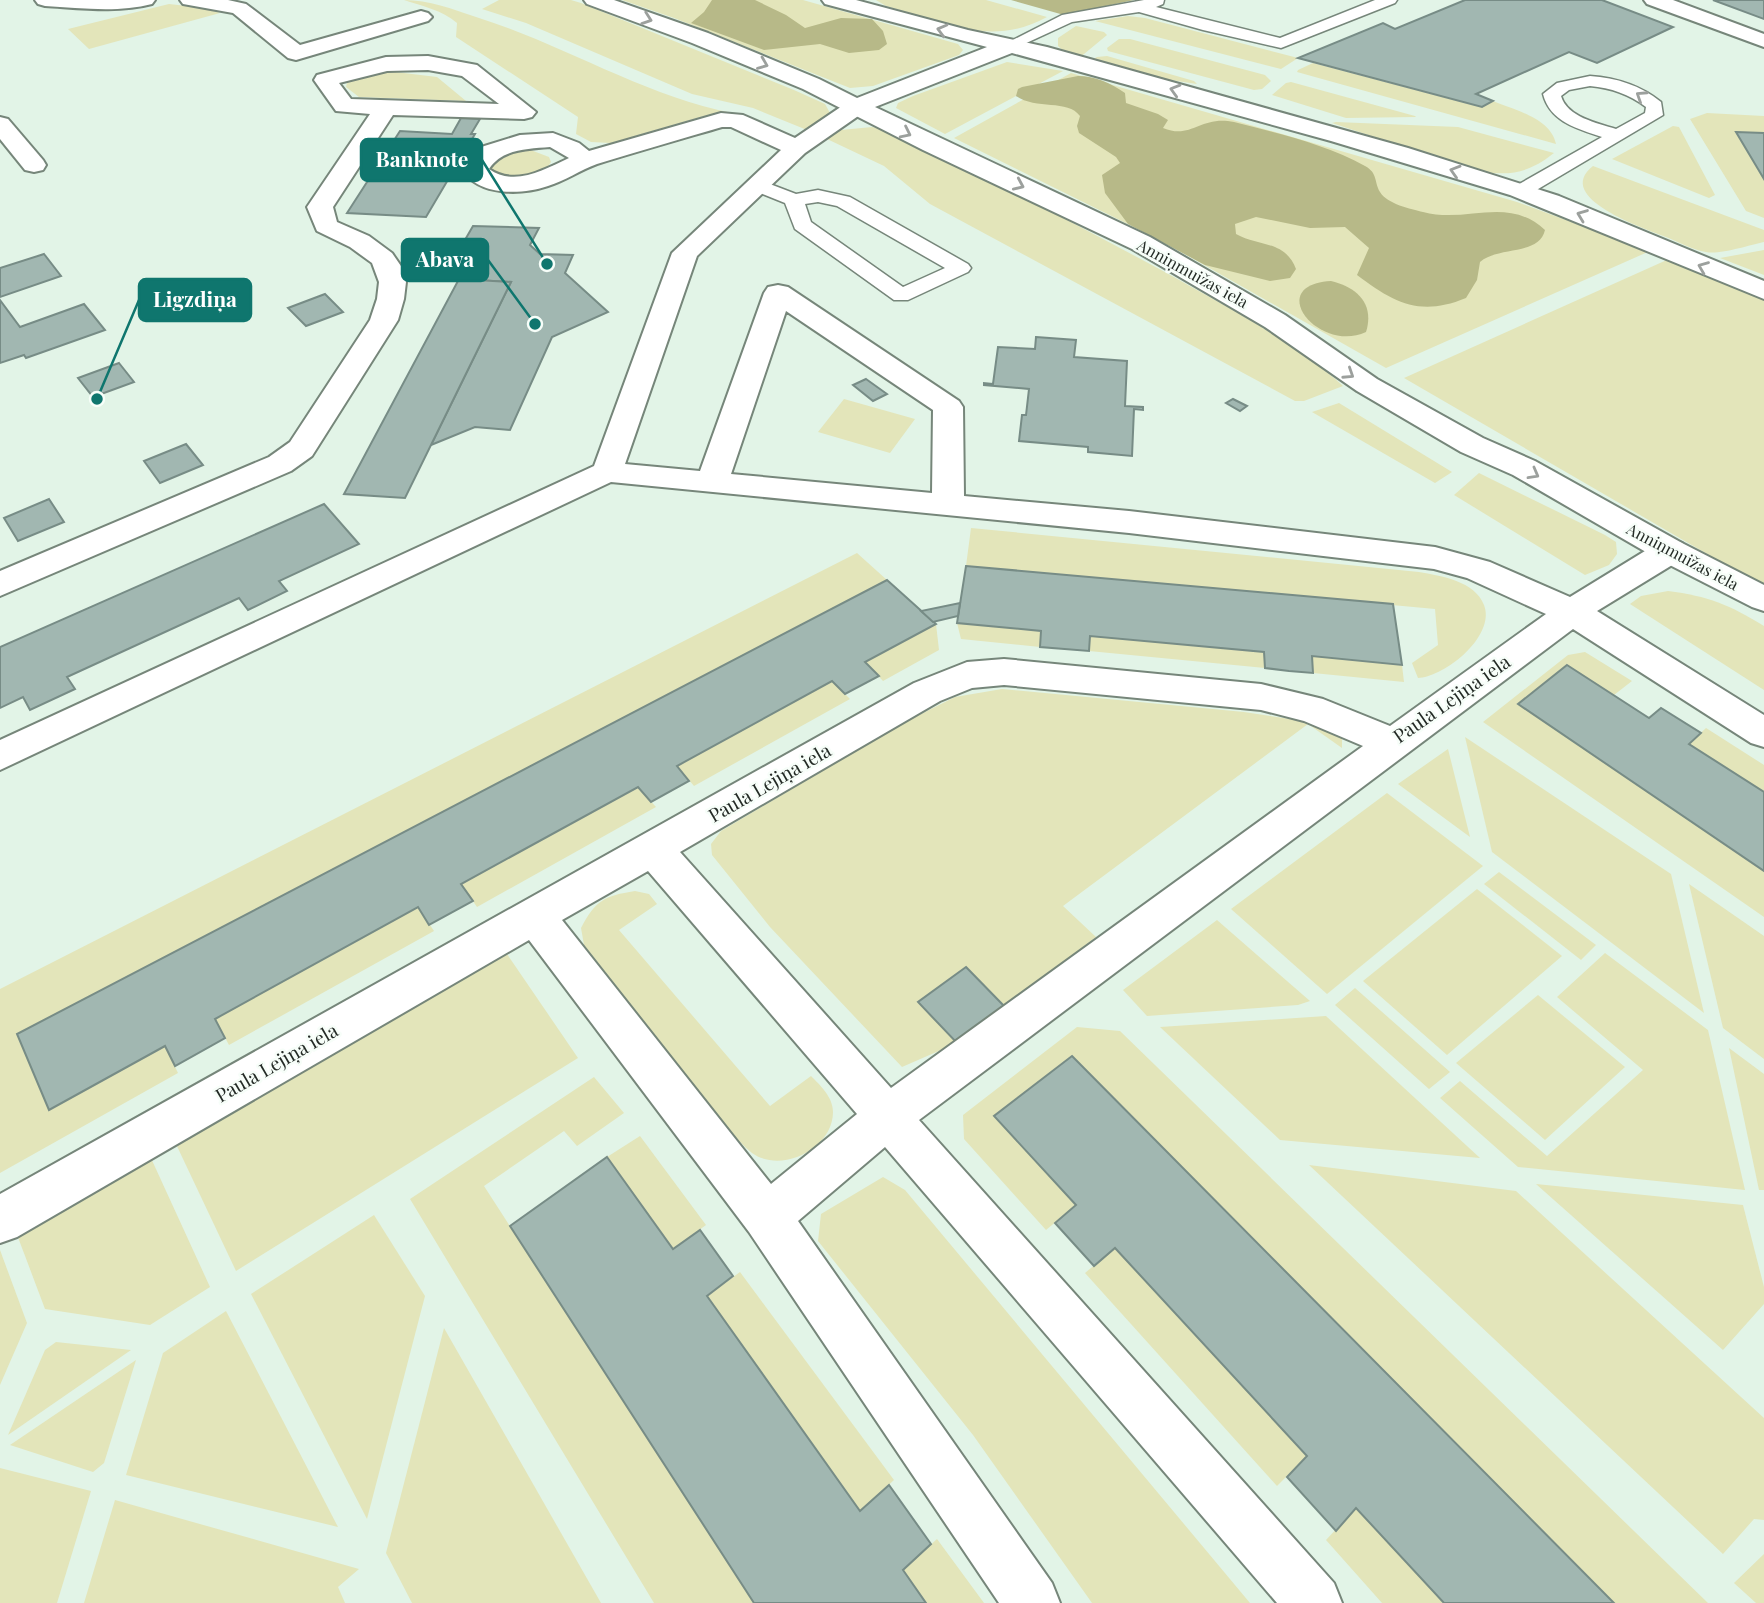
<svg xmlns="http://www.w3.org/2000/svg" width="1764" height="1603" font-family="'Playfair Display',serif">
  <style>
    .green { fill: #e3e5ba }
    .forest { fill: #b7b988 }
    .building { fill: #a1b7b1; stroke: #778c86; stroke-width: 2 }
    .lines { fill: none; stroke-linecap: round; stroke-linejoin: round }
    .lane-casing { stroke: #76867a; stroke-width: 3 }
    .street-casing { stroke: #76867a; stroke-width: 4 }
    .secondary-casing { stroke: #76867a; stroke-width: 4 }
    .lane { fill: #fff; fill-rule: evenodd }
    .street { fill: #fff; fill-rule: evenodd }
    .secondary { fill: #fff; fill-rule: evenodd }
    .oneway { stroke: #9ca09d }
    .labels { text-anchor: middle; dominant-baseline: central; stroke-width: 5; stroke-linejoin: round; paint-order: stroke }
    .far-street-label { font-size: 16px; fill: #242b26; stroke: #f7fef9 }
    .street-label { font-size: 19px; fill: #242b26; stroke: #f7fef9 }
    .leader { fill: none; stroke: #0f766e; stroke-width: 2.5 }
    .callout-dot { fill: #0f766e; stroke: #f7fef9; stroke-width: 2.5 }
    .callout { fill: #0f766e; stroke: #0f766e; stroke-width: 2.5 }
    .callout-label { font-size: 21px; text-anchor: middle; font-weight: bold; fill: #fff }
  </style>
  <rect width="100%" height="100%" fill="#e2f4e7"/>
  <g class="green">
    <path d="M404 0C429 0 452 9 476 17 563 44 642 95 732 113L704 116 611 143 591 142 576 134 578 117 456 37 457 23C442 10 422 6 404 0Z"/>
    <path d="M499 0H571L581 3 794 90 825 104 830 113 807 130 753 108 692 94 526 23 482 9Z"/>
    <path d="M622 0H803L958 44 963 50 959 55 873 86 850 88 674 18Z"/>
    <path d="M876 0H986L1047 17C991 48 944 22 886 6Z"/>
    <path d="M169 4 205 8 220 13 89 49 68 29Z"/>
    <path d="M1128 16 1145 18 1298 58 1281 69 1095 21Z"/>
    <path d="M1076 26 1104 32 1107 35 1078 59 1068 55 1058 46V38Z"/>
    <path d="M1119 39H1130L1265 75 1271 81 1262 89 1254 90 1108 51 1107 48Z"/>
    <path d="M1107 56 1194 81 1197 84 1137 75 1089 62 1097 57Z"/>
    <path d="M1007 62 1063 71 945 134 896 108 898 103 913 96Z"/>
    <path d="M1313 63 1481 107 1493 101C1514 110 1551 118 1556 144L1297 72 1298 70Z"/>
    <path d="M387 71 437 77 466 101 359 97 346 87 347 83 354 78Z"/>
    <path d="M1071 73 1517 202 1650 251 1386 368 1160 240 954 138Z"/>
    <path d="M1291 82 1415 116 1416 117 1346 118 1272 95 1286 83Z"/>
    <path d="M1707 113 1764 116V133H1736L1764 179V218L1746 211 1690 119Z"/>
    <path d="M1336 122 1458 127 1554 153C1527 174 1510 176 1477 171L1332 123Z"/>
    <path d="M1673 126 1679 127 1715 195 1709 198 1612 159Z"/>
    <path d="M872 127 882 129C977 172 1070 221 1163 271 1220 303 1295 342 1343 386L1304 401H1295L930 204 884 166 827 139 841 130Z"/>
    <path d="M528 149 549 157 551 162 545 171 507 180 487 170 492 159 518 150Z"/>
    <path d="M1593 166 1764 230V242C1750 245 1719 255 1706 252 1693 250 1679 242 1666 237 1646 229 1552 198 1593 166Z"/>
    <path d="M1764 250V275L1720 258Z"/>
    <path d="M1669 259 1764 298V587L1404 378Z"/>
    <path d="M844 399 915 419 890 453 818 432Z"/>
    <path d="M1339 403 1452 472 1435 483 1312 412Z"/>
    <path d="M1479 473 1605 535 1616 542 1617 554 1609 565 1585 575 1454 495Z"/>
    <path d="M971 528 1419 572C1441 576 1475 581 1484 605 1496 636 1445 677 1418 678L1412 663 1438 645 1435 609 966 566Z"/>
    <path d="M857 553 887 580 18 1034 165 1046 178 1073 0 1173V989Z"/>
    <path d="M1668 591C1708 596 1730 605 1764 626V690L1630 604 1641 596Z"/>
    <path d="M957 623 1041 631 1040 647 961 639Z"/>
    <path d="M936 624 939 650 883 681 865 662Z"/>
    <path d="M1090 636 1264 652 1265 668 1089 651Z"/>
    <path d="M1585 652 1632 681 1614 695 1567 665 1519 704 1764 871V917L1483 722 1568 655Z"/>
    <path d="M1312 656 1402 665 1404 682 1313 673Z"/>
    <path d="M832 681 850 699 694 786 677 766Z"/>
    <path d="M1002 689 1244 712 1323 724 1339 731 1342 738V748L1308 724 1063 906 1096 937 1005 1007 966 967 919 1001 957 1043 902 1067 770 927 712 855 711 844 721 831 903 723 955 697Z"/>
    <path d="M1706 728 1764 765V792L1689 744Z"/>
    <path d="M1465 737 1671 874 1704 1013 1492 852Z"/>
    <path d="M1448 749 1470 837 1398 784Z"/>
    <path d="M638 787 656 807 477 907 461 884Z"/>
    <path d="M1387 793 1483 866 1327 994 1231 909Z"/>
    <path d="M1499 872 1596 945 1581 960 1484 884Z"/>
    <path d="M1689 884 1764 936V1059L1723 1028Z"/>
    <path d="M1477 889 1562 956 1447 1055 1363 981Z"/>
    <path d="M635 891 649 894 657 904 619 930 770 1106 811 1076C820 1085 833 1097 833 1112 833 1149 781 1174 752 1153 743 1146 736 1137 729 1129L584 945 581 928C596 900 604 896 635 891Z"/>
    <path d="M418 907 434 931 229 1045 215 1019Z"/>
    <path d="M1217 920 1310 1001 1298 1005 1147 1016 1123 990Z"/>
    <path d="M505 951 578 1058 236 1271 175 1142Z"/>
    <path d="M1605 953 1708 1030 1745 1190 1518 1167 1440 1098 1460 1081 1547 1156 1643 1070 1557 997Z"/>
    <path d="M1355 988 1450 1072 1429 1089 1335 1005Z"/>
    <path d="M1538 995 1625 1067 1545 1140 1456 1063Z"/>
    <path d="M1326 1016 1480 1158 1280 1140 1160 1027Z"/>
    <path d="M1077 1027 1120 1031 1708 1603H1614L1072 1056 994 1116 1076 1205 1046 1230 964 1139 963 1115Z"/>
    <path d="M1729 1048 1764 1074V1190H1759Z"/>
    <path d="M594 1077 624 1113 577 1146 564 1131 484 1186 754 1603H654L410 1199Z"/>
    <path d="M640 1136 706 1225 673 1249 607 1157Z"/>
    <path d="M150 1156 210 1287 150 1325 45 1309 16 1232Z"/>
    <path d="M1309 1165 1516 1191 1764 1418V1520L1754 1519 1723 1554Z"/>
    <path d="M883 1177 905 1190 1250 1603H1092L973 1435 818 1241 821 1214Z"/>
    <path d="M1536 1184 1743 1205 1764 1287V1304L1723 1350Z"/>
    <path d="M374 1215 425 1296 367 1519 251 1294Z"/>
    <path d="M1115 1248 1307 1456 1277 1486 1085 1273Z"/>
    <path d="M0 1250 27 1323 0 1385Z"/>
    <path d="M740 1272 894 1480 860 1511 707 1296Z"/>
    <path d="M226 1311 338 1527 126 1475 163 1353Z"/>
    <path d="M444 1328 601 1603H412L386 1553Z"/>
    <path d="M56 1342 131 1350 8 1435 45 1350Z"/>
    <path d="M136 1360 104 1463 93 1472 10 1445Z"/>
    <path d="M0 1468 91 1491 57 1603H0Z"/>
    <path d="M115 1500 359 1569 338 1587 345 1603H84Z"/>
    <path d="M1356 1508 1444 1603H1382L1326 1540Z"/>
    <path d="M937 1539 984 1603H926L903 1570Z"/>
    <path d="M1764 1554V1603H1756L1734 1583Z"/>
  </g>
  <g class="forest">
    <path d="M712 0H755L786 15 805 28 841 18 872 19 883 31 887 44 879 50 849 53 820 44 764 50 691 23 704 12Z"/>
    <path d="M1011 0H1134L1064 15Z"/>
    <path d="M1078 76C1095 76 1111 83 1125 93L1126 103 1158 114 1168 120 1163 128C1192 140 1200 115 1234 122 1277 133 1326 144 1365 166 1378 173 1374 182 1380 192 1387 204 1411 209 1423 212 1467 224 1507 195 1545 230 1539 256 1498 246 1480 262L1477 280 1466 298C1420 317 1394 303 1357 275L1369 248 1345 227 1310 228 1256 217 1235 224 1236 234C1259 247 1285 240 1296 269L1290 278 1270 281 1205 265 1128 224 1105 193 1102 175 1120 163 1116 157 1079 133 1077 126 1080 116C1068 99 1036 110 1016 96L1018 89 1022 87Z"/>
    <path d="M1331 281C1356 287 1375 303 1366 332 1319 354 1263 285 1331 281Z"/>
  </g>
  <g class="building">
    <path d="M1465 0H1602L1673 27 1597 63 1569 52 1476 94 1493 101 1482 107 1298 58 1383 23 1395 29Z"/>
    <path d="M1713 0H1764V19Z"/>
    <path d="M461 118 480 119 471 134H475L426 217 347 213 400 131 452 134Z"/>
    <path d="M1736 132 1764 133V179L1758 169Z"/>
    <path d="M473 226 539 228 530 245 540 254 573 255 565 273 608 312 552 337 510 430 475 427 431 445 511 282 443 278Z"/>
    <path d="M44 254 61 276 0 297V268Z"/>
    <path d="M459 279 511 282 405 498 344 494Z"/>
    <path d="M325 294 343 312 306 326 288 308Z"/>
    <path d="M0 300 20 327 84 304 105 330 26 358 24 355 0 363Z"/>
    <path d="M1036 337 1076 340 1074 357 1127 361 1125 406 1143 407V410L1134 409 1132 456 1088 452V447L1019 441 1022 415H1026L1029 389 984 385V383L993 384 998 347 1035 349Z"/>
    <path d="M119 363 134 382 93 397 78 378Z"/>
    <path d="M866 379 887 394 873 401 853 385Z"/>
    <path d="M1233 399 1247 406 1240 411 1226 403Z"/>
    <path d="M186 444 203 465 160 483 144 461Z"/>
    <path d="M49 499 64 522 18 541 4 518Z"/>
    <path d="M324 504 359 544 279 581 287 591 248 610 239 598 67 677 75 689 30 710 23 697 0 708V647Z"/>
    <path d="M966 566 1393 604 1402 665 1312 656 1313 673 1289 671 1265 668 1264 652 1090 636 1089 651 1040 647 1041 631 957 623Z"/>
    <path d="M887 580 936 624 865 662 879 676 845 694 832 681 677 766 689 781 651 802 638 787 461 884 473 901 429 925 418 907 215 1019 225 1038 175 1066 165 1046 49 1110 17 1034Z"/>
    <path d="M960 603 958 616 933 622 921 611Z"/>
    <path d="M1567 665 1649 718 1661 708 1701 733 1689 744 1764 792V871L1518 704Z"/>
    <path d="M966 967 1005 1007 957 1043 918 1002Z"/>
    <path d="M1072 1056 1614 1603H1444L1356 1508 1336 1531 1287 1477 1307 1456 1115 1248 1094 1266 1055 1223 1076 1205 994 1116Z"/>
    <path d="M607 1157 673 1249 700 1230 733 1276 707 1296 860 1511 889 1485 931 1544 903 1570 926 1603H754L510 1226Z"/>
  </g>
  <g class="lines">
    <g class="lane-casing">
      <g id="lane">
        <path d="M1144 0H1164L1163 4 1156 7 1280 38 1375 0H1397L1395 3 1281 48 1203 30 1139 12 1072 22 1009 51 1001 46 1062 15Z"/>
        <path d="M1590 76C1617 78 1640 85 1661 102L1663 115 1528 195H1514L1511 191 1514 187 1602 137C1578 129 1550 122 1543 94L1557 83ZM1590 86C1611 88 1629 94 1646 107L1645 113 1616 129C1597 123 1567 117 1561 96L1569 90Z"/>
        <path d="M757 179 796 194 818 190 850 197 968 264 971 268 968 272 908 300H894L795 229 785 203 750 189 747 185ZM818 202 837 206 945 268 903 287 811 222 805 204Z"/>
      </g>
    </g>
    <g class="street-casing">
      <g id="street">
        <path d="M35 0H155L152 4C118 13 80 8 45 6L38 4Z"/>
        <path d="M180 0H228L246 4 300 45 421 11 428 13 432 17 428 21 296 60 288 58 233 13 183 4Z"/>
        <path d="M1644 0H1673L1764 34V47L1647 4Z"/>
        <path d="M428 56 477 65 536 112 532 117 524 119 393 115 333 207 337 222 369 236 392 253 403 269 406 282 404 299 398 320 312 456 291 471 0 596V571L269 457 290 442 370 320 377 299 379 282 372 263 350 247 317 231 307 207 370 114 336 111 314 80 317 75 386 57ZM428 70 462 76 499 104 351 99 339 83 387 71Z"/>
        <path d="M856 100 864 102 868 107 864 112 805 153 697 256 625 464 700 471 764 293 768 287 778 285 788 287 959 401 963 407 964 496 1129 511 1435 547 1490 562 1570 597 1658 543 1670 540 1682 543 1686 551 1682 559 1597 611 1764 715V747L1751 743 1573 629 919 1120 1334 1583 1342 1603H1277L885 1147 798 1221 1052 1583 1060 1603H999L749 1232 529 940 17 1237 0 1243V1194L914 683 967 662 1004 659 1261 684 1323 699 1390 726 1546 614 1467 578 1434 569 1129 533 611 482 0 770V740L594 466 672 253 781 150 731 127H722C681 139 639 151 597 164 580 170 565 181 548 186 521 195 480 196 463 171L478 148 520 135 553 133 579 143 589 151 721 113 743 115 795 138 848 102ZM550 147 569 158C543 170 515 187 489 169 502 149 527 149 550 147ZM786 311 933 410 932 493 731 474ZM1004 685 1261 710 1304 721 1363 746 891 1088 680 852 940 701 972 688ZM648 871 857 1114 771 1184 562 920Z"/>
        <path d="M0 117 8 119 43 160 46 165 43 170 34 172 25 170 0 139Z"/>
      </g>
    </g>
    <g class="secondary-casing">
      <path id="secondary" d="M584 0H614L708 33 819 79 857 98 987 47 825 4 822 0H856L968 30 1047 47 1408 148 1559 196 1764 281V299L1510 195 1331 141 1012 53 875 107 1150 237 1285 315 1377 379 1483 438 1535 461 1682 543 1764 585V611L1752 607 1658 559 1513 475 1461 452 1357 391 1265 327 1132 249 923 150 803 89 692 43 587 4Z"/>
    </g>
    <use href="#lane" class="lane"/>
    <use href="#street" class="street"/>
    <use href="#secondary" class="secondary"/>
  </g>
  <defs><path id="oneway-chevron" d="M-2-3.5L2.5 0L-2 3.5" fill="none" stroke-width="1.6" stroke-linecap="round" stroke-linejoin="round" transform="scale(1.75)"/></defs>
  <g class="oneway">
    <use href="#oneway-chevron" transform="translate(647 19) rotate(19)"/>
    <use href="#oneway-chevron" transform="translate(942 30) rotate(-165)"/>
    <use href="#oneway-chevron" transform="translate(763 64) rotate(22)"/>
    <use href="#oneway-chevron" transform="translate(1175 90) rotate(-164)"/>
    <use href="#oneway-chevron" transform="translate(1641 96) rotate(-147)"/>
    <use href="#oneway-chevron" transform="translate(906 133) rotate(26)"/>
    <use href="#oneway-chevron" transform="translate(1455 171) rotate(-163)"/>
    <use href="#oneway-chevron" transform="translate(1019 185) rotate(24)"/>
    <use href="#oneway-chevron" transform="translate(1582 215) rotate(-159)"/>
    <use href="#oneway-chevron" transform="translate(1703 267) rotate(-158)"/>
    <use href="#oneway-chevron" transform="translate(1349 374) rotate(33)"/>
    <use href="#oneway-chevron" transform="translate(1534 474) rotate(29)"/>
  </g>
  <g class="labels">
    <g class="far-street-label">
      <text transform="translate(1193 273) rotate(29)">Anniņmuižas iela</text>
      <text transform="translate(1683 556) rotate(28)">Anniņmuižas iela</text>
    </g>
    <g class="street-label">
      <text transform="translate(1451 698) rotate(-35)">Paula Lejiņa iela</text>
      <text transform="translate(769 782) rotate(-30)">Paula Lejiņa iela</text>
      <text transform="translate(276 1062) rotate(-30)">Paula Lejiņa iela</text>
    </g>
  </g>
  <path class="leader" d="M547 264L482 160M535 324L488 260M97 399L139 300"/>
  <g class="callout-dot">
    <circle cx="547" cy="264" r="7"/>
    <circle cx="535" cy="324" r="7"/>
    <circle cx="97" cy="399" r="7"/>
  </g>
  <g class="callout">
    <rect x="361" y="139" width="121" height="42" rx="7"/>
    <rect x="402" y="239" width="86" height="42" rx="7"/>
    <rect x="139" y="279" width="112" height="42" rx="7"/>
  </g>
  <g class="callout-label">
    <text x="422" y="167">Banknote</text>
    <text x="445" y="267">Abava</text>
    <text x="195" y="307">Ligzdiņa</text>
  </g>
</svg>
